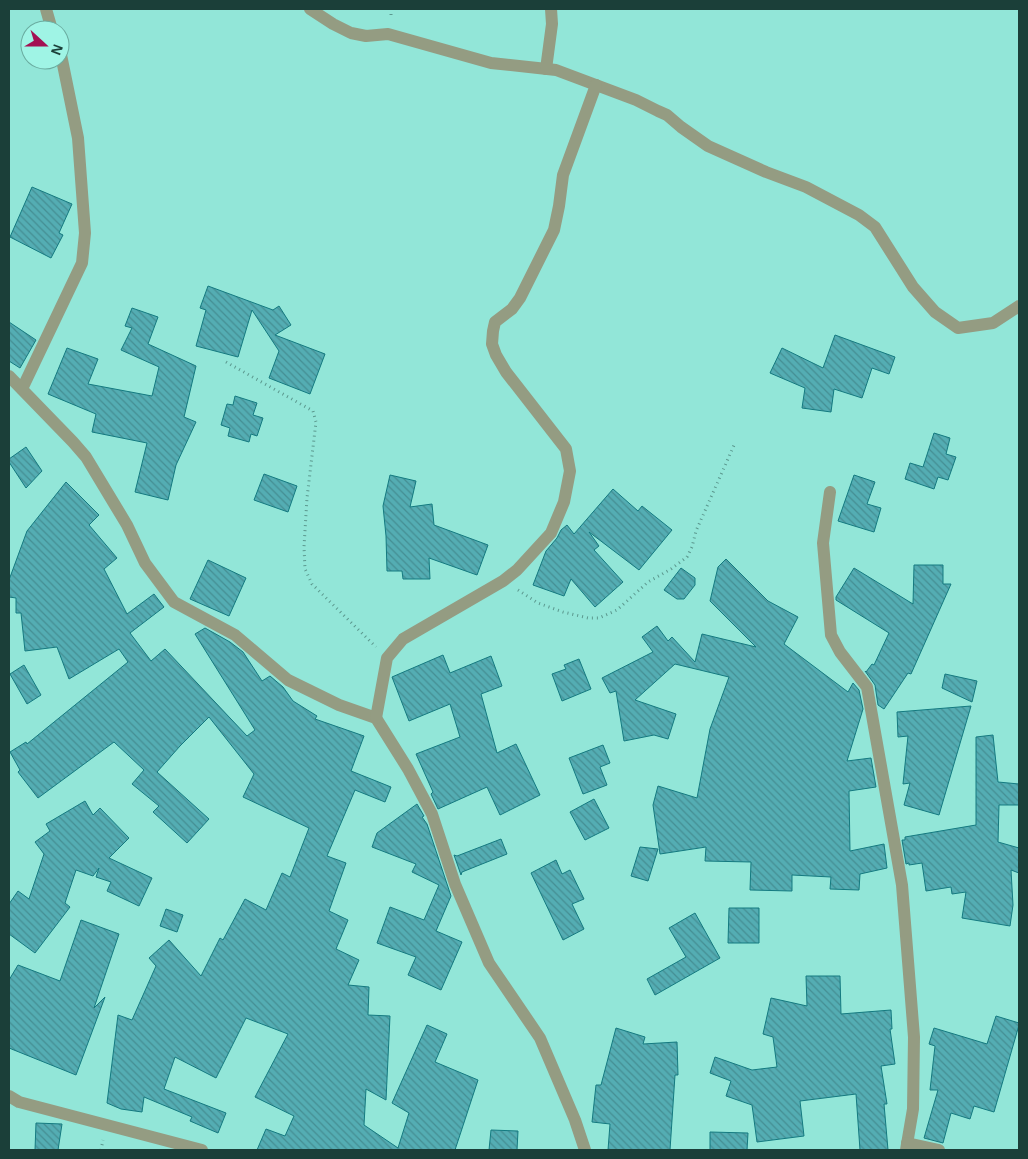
<svg xmlns="http://www.w3.org/2000/svg" width="1028" height="1159" font-family="Helvetica,sans-serif">
  <style>
    .building { fill: url(#building-back-hatch); stroke: #147a80 }
    .lines { fill: none; stroke-linecap: round; stroke-linejoin: round }
    .path { stroke: #5b988e; stroke-width: 3; stroke-dasharray: 1 4; stroke-linecap: butt }
    .street { stroke: #949c82; stroke-width: 12 }
  </style>
  <defs>
    <pattern id="building-back-hatch" width="6" height="6" patternUnits="userSpaceOnUse" patternTransform="scale(1.25)"><rect width="6" height="6" fill="#54adb3"/><path d="M-1 5l2 2M0 0l6 6M5-1l2 2" fill="none" stroke="#458e93"/></pattern>
  </defs>
  <rect width="100%" height="100%" fill="#92e6d8"/>
  <g class="building">
    <path d="M32 187 72 204 59 233 63 235 51 258 10 237Z"/>
    <path d="M208 286 273 310 279 306 291 325 275 335 325 354 310 394 269 378 279 351 252 310 238 357 196 346 206 310 200 308Z"/>
    <path d="M132 308 158 317 148 344 196 366 184 417 196 422 176 465 168 500 135 492 147 443 92 432 96 414 48 394 67 348 98 359 88 384 152 396 159 367 121 350 132 328 125 326Z"/>
    <path d="M9 322 36 340 20 368 9 361Z"/>
    <path d="M835 335 895 357 889 374 872 368 862 398 834 389 831 412 802 408 805 388 770 373 782 348 823 368Z"/>
    <path d="M235 396 257 403 253 415 263 418 257 436 251 434 249 442 228 436 230 428 221 425 227 404 233 405Z"/>
    <path d="M934 433 950 438 946 454 956 457 948 480 938 477 934 489 905 479 910 463 923 467Z"/>
    <path d="M26 447 42 471 26 488 9 462V459Z"/>
    <path d="M264 474 297 486 288 512 254 500Z"/>
    <path d="M390 475 416 481 410 507 432 504 434 525 488 545 477 575 429 558 430 579H403L402 571H387L386 536 383 506Z"/>
    <path d="M854 475 875 482 867 504 881 508 874 532 838 521Z"/>
    <path d="M66 482 99 515 89 525 117 558 104 569 127 614 154 594 164 607 130 633 151 661 165 649 247 736 255 730 195 634 205 628 230 642 243 652 262 681 270 676 283 687 293 701 317 716 315 719 364 736 351 771 391 787 385 802 355 790 327 856 346 863 329 911 348 920 336 949 359 960 348 985 369 987 368 1015 390 1016 386 1100 366 1089 364 1125 398 1148 409 1113 392 1103 427 1025 447 1034 435 1062 478 1080 455 1150H257L266 1129 285 1136 294 1116 255 1097 288 1034 246 1018 216 1078 175 1057 164 1089 226 1113 218 1133 190 1121 192 1117 144 1097 142 1112 121 1109 107 1103 118 1015 132 1020 156 966 149 958 169 940 201 976 220 938 223 940 245 899 266 910 282 873 290 877 309 828 243 797 254 774 209 717 180 746 157 772 209 819 187 843 153 812 159 806 132 784 144 770 114 742 38 798 18 772 20 770 10 752 26 742 27 744 128 662 119 649 69 679 57 647 25 651 21 613H16V598L9 597V580L27 531Z"/>
    <path d="M613 489 638 511 642 506 672 530 639 570 589 532 599 546 594 550 623 582 595 607 571 579 564 596 533 585 546 551 557 538 561 530 567 525 574 534Z"/>
    <path d="M726 559 768 601 798 617 784 644 848 692 853 683 859 690 863 709 847 761 871 758 876 787 849 791 850 851 884 844 887 868 860 874 859 890 830 889 831 877 792 875V891L750 890 751 862 705 861 706 847 660 854 653 805 658 786 697 798 710 729 729 677 675 664 635 700 676 714 668 739 654 735 624 741 616 691 610 693 602 678 653 652 642 637 657 626 668 641 672 637 695 662 702 634 756 647 710 601 718 567Z"/>
    <path d="M208 560 246 578 229 616 190 599Z"/>
    <path d="M914 565H943V584H951L911 674 908 673 884 709 878 705 875 685 865 671 866 672 872 664 874 665 889 633 836 600V597L854 568 913 604Z"/>
    <path d="M681 568 695 578V585L684 599H677L664 590Z"/>
    <path d="M443 655 450 673 491 656 502 686 481 694 497 753 516 744 540 795 500 815 487 787 438 809 431 794 433 792 416 754 460 737 450 704 409 721 392 677Z"/>
    <path d="M579 659 591 689 562 701 552 674 566 669 564 665Z"/>
    <path d="M24 665 41 695 27 704 10 674Z"/>
    <path d="M945 674 977 681 972 702 942 688Z"/>
    <path d="M971 706 939 815 904 805 910 783 903 784 908 736 898 737 897 712Z"/>
    <path d="M993 735 998 782 1019 784V805H999L998 842 1019 848V873L1011 870 1013 905 1010 926 962 918 966 892 952 894 951 887 926 891 922 863 909 865V863L906 864 902 840H905V837L976 825V737Z"/>
    <path d="M603 745 610 763 600 767 607 785 583 794 569 758Z"/>
    <path d="M594 799 609 828 585 840 570 812Z"/>
    <path d="M85 801 93 815 100 808 129 838 109 858 152 878 139 906 107 891 111 882 96 877 99 868 93 876 76 870 65 903 70 907 35 953 9 934V904L18 891 29 899 44 854 35 842 50 831 46 824Z"/>
    <path d="M417 804 424 816 422 817 427 824 451 896 436 931 462 942 441 990 408 975 416 957 377 943 390 907 424 920 439 885 412 872 416 864 372 847 377 833Z"/>
    <path d="M501 839 507 854 462 872 461 875 454 855 457 856Z"/>
    <path d="M640 847 658 849 648 881 631 876Z"/>
    <path d="M556 860 562 874 570 870 584 899 572 904 584 929 563 940 531 873Z"/>
    <path d="M729 908H759V943H728Z"/>
    <path d="M166 909 183 915 177 932 160 926Z"/>
    <path d="M695 913 720 958 655 995 647 979 686 957 669 928Z"/>
    <path d="M81 920 119 934 94 1008 105 997 76 1075 9 1048V980L18 965 60 981Z"/>
    <path d="M806 976H840L841 1014 891 1010 892 1029H890L895 1064 881 1066 887 1104H884L888 1150H860L856 1094 800 1101 804 1136 757 1142 752 1105 726 1096 731 1081 710 1073 715 1057 752 1070 777 1067 773 1037 763 1034 771 998 807 1006Z"/>
    <path d="M996 1016 1019 1023V1025L994 1112 974 1106 970 1119 951 1113 943 1143 924 1138 938 1090H930L935 1046 929 1044 934 1028 987 1044Z"/>
    <path d="M616 1028 645 1037 643 1044 677 1042 678 1075H675L670 1150H608L610 1124 592 1122 596 1085H601Z"/>
    <path d="M36 1123 62 1124 58 1150H35Z"/>
    <path d="M491 1130 518 1131 517 1150H489Z"/>
    <path d="M710 1132 748 1133 747 1150H710Z"/>
  </g>
  <g class="lines">
    <g class="path">
      <path d="M391 9V19"/>
      <path d="M226 362 313 411 316 422 307 498 304 547 305 569 312 584 376 647"/>
      <path d="M518 590 538 603 563 612 588 618H599L617 610 648 582 671 569 687 557 692 547 696 531 735 443"/>
      <path d="M101 1150 103 1140"/>
    </g>
    <g class="street">
      <path d="M46 9 52 30"/>
      <path d="M310 9 333 24 351 33 366 36 388 34 491 63 556 70 636 100 658 111 667 115 681 127 708 146 766 172 806 187 859 215 875 227 913 287 935 312 958 328 993 323 1019 306"/>
      <path d="M546 69 552 24 551 9"/>
      <path d="M9 376 73 442 86 457 127 525 145 563 174 602 235 635 288 680 339 705 376 718 408 769 432 814 455 884 489 963 540 1038 575 1120 585 1150"/>
      <path d="M22 389 82 263 85 233 78 138 60 50"/>
      <path d="M830 492 823 543 831 635 840 652 867 687 902 885 914 1037 913 1109 906 1150"/>
      <path d="M376 718 387 658 403 639 503 581 517 570 551 533 564 502 570 471 566 449 506 372 496 355 492 344 493 331 495 322 512 309 520 298 554 230 559 206 563 175 596 85"/>
      <path d="M9 1096 19 1102 202 1150"/>
      <path d="M907 1143 939 1150"/>
    </g>
  </g>
  <rect width="1028" height="1159" fill="none" stroke="#1b3f39" stroke-width="20"/>
  <g transform="translate(45 45) rotate(111)"><circle r="24" fill="#9ff4e5" stroke="#6aaca0"/>
  <path d="M0-4L9 19L0 12L-9 19Z" fill="#a31052"/>
  <text y="-8" font-size="14" font-weight="bold" text-anchor="middle" fill="#1b3f39">N</text>
  </g>
</svg>
